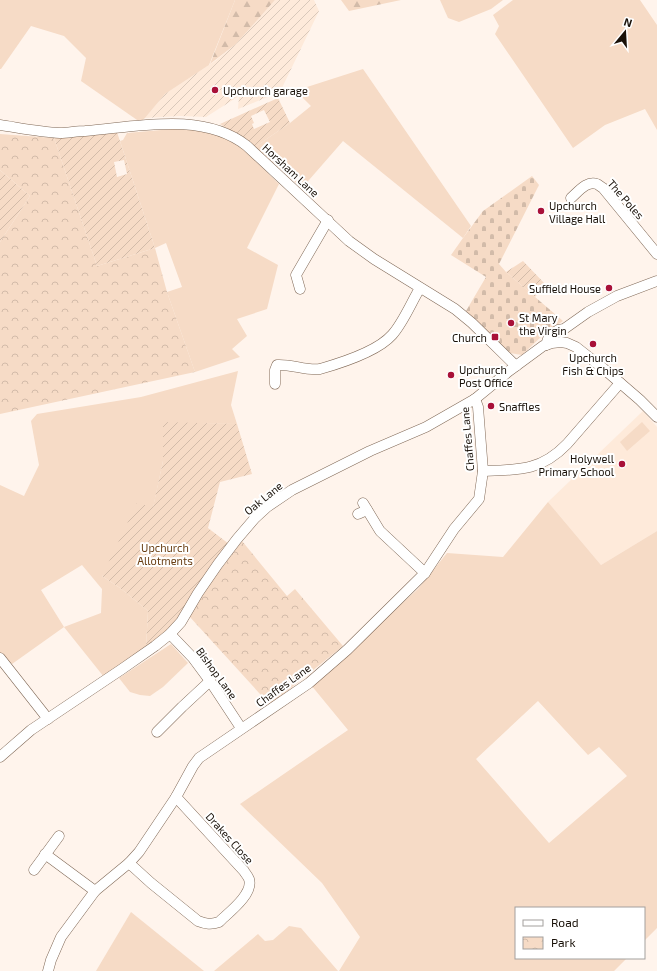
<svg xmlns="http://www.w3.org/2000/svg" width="657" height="971" font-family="'Exo 2',sans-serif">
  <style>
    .built { fill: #feeada }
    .industrial { fill: url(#industrial-furrows) }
    .grass { fill: #f6dbc6; fill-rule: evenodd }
    .forest { fill: url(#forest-firs) }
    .cemetery { fill: url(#cemetery-stones) }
    .park { fill: url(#park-crowns) }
    .garden { fill: url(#garden-furrows); fill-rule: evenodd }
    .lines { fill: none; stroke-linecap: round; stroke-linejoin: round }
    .minor-casing { stroke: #806957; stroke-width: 11 }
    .minor { stroke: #fff; stroke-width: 10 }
    .poi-dot { fill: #a81038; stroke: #fff; stroke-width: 1.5 }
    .labels { text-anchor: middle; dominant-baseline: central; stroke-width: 4; stroke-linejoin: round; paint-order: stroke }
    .poi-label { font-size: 11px; fill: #191109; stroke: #fff; text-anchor: start }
    .street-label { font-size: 11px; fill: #191109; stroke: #fff }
    .park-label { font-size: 11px; fill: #683e13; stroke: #fff }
  </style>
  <defs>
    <pattern id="industrial-furrows" width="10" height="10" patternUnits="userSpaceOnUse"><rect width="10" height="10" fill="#feeada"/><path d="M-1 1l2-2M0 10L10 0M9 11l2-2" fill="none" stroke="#d9c8ba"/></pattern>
    <pattern id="forest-firs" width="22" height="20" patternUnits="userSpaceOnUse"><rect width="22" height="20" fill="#f6dbc6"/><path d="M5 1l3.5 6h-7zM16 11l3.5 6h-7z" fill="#d2bba9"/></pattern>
    <pattern id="cemetery-stones" width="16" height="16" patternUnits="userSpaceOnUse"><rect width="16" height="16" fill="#f6dbc6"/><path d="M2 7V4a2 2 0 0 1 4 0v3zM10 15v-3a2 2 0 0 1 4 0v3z" fill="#d2bba9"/></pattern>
    <pattern id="park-crowns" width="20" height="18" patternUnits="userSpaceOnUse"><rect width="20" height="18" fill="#f6dbc6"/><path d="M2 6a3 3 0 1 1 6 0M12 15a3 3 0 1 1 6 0" fill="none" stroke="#d2bba9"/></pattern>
    <pattern id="garden-furrows" width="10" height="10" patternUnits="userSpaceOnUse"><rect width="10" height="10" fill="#f6dbc6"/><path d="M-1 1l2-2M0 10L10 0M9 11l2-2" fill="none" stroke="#d2bba9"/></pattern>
  </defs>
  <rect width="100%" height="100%" fill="#fff4ec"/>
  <path class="built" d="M643 411 657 427V531L601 565 548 502Z"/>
  <path class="industrial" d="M275 0H314L319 11 280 92 238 109 239 96 206 117 180 116 145 118 165 94 215 61 236 44Z"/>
  <g class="grass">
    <path d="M0 0H235L209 65 165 94 145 118 140 122 81 81 86 58 64 36 31 26 1 69H0Z"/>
    <path d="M440 0H503L491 9 459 22 448 18Z"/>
    <path d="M513 0H640L657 25V130L645 109 605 125 573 148 495 34 499 26 493 15Z"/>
    <path d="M363 69 471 226 463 238 343 141 302 188 255 147 290 123 311 106 301 96 310 92 307 87Z"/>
    <path d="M184 128 223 136 244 150 279 184 247 248 278 265 267 309 237 319 247 336 232 349 240 357 195 372 167 292 182 287 166 243 155 248 120 141 123 140 127 133Z"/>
    <path d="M238 371 231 405 237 424 163 423V461L153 508 102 576 120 588 148 611 146 647 104 677 64 627 12 664 0 655V485L24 496 39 465 31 421 37 414 141 397ZM82 565 102 589 101 613 64 627 41 590Z"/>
    <path d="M642 422 650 431 627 451 620 442Z"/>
    <path d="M548 502 601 565 657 531V928L644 941V908H516V958H627L614 971H339L360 937 322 883 240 804 348 730 311 685 418 589 447 553 503 557ZM538 701 588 755 599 747 627 776 549 843 476 759Z"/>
    <path d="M171 644 188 663 163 687 150 696 140 695 130 692 119 678Z"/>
    <path d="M131 912 204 971H96Z"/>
    <path d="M289 926 301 928 338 971H214L258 934 265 941 273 940Z"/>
  </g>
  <g class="forest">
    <path d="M235 0H275L236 44 210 64Z"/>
    <path d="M341 0H401L349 11Z"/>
  </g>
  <path class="cemetery" d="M532 176 539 185 499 264 506 272 563 321 542 336 522 355 510 353 466 311 486 277 451 255 463 238 483 211Z"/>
  <g class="park">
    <path d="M0 134 54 138 97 266 155 248 167 292 195 372 0 414V242L30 196 0 170Z"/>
    <path d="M242 541 287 596 295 589 343 646 270 705 189 616 209 585Z"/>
  </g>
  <g class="garden">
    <path d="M278 98 290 123 255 147 220 124ZM264 110 270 122 254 129 252 124 254 123 251 116Z"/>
    <path d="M117 132 155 248 97 266 54 138ZM124 160 127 174 117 177 114 162Z"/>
    <path d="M0 170 30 196 0 242Z"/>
    <path d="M523 261 546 285 535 297 506 272Z"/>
    <path d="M163 422 237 424 252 474 220 482 208 528 229 544 176 623 146 647 148 611 120 588 102 576 137 503 153 507 163 461Z"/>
  </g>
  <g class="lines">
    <g class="minor-casing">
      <g id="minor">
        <path d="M0 125C20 128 40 132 60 133 68 133 77 131 85 131 136 127 203 111 247 146L349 241 374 259 455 309 472 323 516 366"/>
        <path d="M571 198C578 192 587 180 597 184 599 185 601 187 603 188L657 254"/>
        <path d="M300 289 296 275 328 220"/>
        <path d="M546 345 548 339 552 335 558 330 564 329 588 312 617 296 657 281"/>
        <path d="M275 384V370L277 365C292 364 306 371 320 369 341 363 377 352 392 335 403 323 411 303 420 288"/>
        <path d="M483 471C519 470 541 471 567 444L620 383"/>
        <path d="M363 503 380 531 425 573"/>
        <path d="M358 514 367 510"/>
        <path d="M170 634 193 658 210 681 241 728"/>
        <path d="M0 658 48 719"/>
        <path d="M157 732 182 707 210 681"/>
        <path d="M0 757 31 730 122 669 155 646 170 634 181 622 198 593 218 564 237 539 255 518 267 507 292 490 370 451 426 427 475 399 509 371 543 346 552 343 561 342 567 343 576 347 604 369 640 400 657 417"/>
        <path d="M45 854 95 891"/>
        <path d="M129 863 151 883 198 921C206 924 211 925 219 922 228 913 254 894 249 879 248 876 245 873 244 871L176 797"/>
        <path d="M34 870 59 836"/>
        <path d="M48 971 51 960 61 937 95 891 129 863 139 852 176 797 193 766 199 758 309 683 347 650 425 573 454 529 479 499 483 471 478 407 475 399"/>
      </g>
    </g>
    <use href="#minor" class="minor"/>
  </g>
  <g class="poi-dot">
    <circle cx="215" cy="90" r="4"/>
    <circle cx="541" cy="211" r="4"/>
    <circle cx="609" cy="288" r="4"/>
    <circle cx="511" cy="323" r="4"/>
    <rect x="491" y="333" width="8" height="8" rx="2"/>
    <circle cx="593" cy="344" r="4"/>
    <circle cx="451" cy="375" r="4"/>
    <circle cx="491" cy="406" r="4"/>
    <circle cx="622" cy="464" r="4"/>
  </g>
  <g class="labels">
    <g class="poi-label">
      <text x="223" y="90">Upchurch garage</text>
      <text x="549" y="205">Upchurch<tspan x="549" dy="13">Village Hall</tspan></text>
      <text x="601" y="288" text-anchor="end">Suffield House</text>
      <text x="519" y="317">St Mary<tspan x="519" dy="13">the Virgin</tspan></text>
      <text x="487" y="337" text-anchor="end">Church</text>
      <text x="593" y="357" text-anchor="middle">Upchurch<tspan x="593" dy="13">Fish &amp; Chips</tspan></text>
      <text x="459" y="369">Upchurch<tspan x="459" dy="13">Post Office</tspan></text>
      <text x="499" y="406">Snaffles</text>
      <text x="614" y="458" text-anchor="end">Holywell<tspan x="614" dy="13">Primary School</tspan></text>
    </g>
    <g class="street-label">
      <text transform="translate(291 170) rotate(43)">Horsham Lane</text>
      <text transform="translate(626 199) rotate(49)">The Poles</text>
      <text transform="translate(467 439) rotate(-95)">Chaffes Lane</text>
      <text transform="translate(263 498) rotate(-39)">Oak Lane</text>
      <text transform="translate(217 673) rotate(54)">Bishop Lane</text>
      <text transform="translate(283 685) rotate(-36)">Chaffes Lane</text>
      <text transform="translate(230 838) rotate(48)">Drakes Close</text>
    </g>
    <g class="park-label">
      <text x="165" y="547">Upchurch<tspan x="165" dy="13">Allotments</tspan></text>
    </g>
  </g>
  <rect x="515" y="907" width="130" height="52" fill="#ffffff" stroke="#a3a09d"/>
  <rect x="523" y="920" width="20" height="6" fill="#ffffff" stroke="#a3a09d"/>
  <text x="551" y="927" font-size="12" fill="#191109">Road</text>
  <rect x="523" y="937" width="20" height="12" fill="url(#park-crowns)" stroke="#a3a09d"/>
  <text x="551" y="947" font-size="12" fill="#191109">Park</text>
  <g transform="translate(625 32) rotate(18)" stroke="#ffffff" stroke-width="3" paint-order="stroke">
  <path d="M0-3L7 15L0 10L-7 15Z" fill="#191109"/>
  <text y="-6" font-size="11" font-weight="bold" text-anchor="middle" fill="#191109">N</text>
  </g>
</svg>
